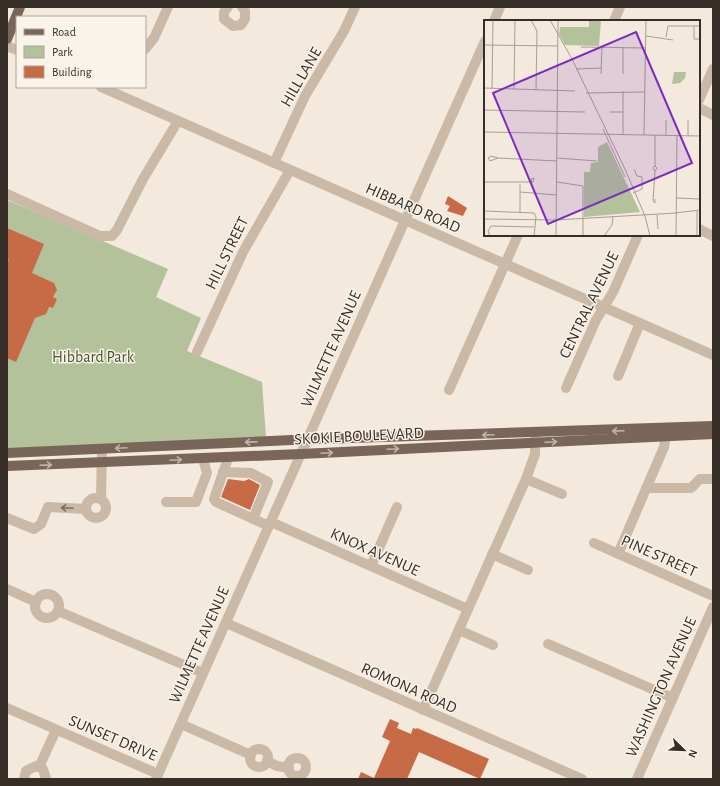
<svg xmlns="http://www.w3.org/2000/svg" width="720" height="786" font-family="'Alegreya Sans',sans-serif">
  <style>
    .green { fill: #b4c29c }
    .building { fill: #c76a46 }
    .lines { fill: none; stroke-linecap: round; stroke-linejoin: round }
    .minor { stroke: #cbb9a8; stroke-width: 10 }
    .major { stroke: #7a6559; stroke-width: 10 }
    .oneway { stroke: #c0b3a8 }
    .oneway2 { stroke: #7a6d62 }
    .labels { text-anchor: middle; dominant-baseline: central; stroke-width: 3; stroke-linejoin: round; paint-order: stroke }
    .street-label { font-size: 16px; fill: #382e28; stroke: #faf3e9 }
    .park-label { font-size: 16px; fill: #45562c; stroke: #faf3e9 }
    .inset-road { fill: none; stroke: #a89e95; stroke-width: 1 }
    .view { fill: #7b2cbf; fill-opacity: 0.15; stroke: #7b2cbf; stroke-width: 2 }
    .inset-edge { fill: none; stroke: #382e28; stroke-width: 2 }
  </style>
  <rect width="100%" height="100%" fill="#f3e9dd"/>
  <path class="green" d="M7 200 168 269 156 297 201 318 187 351 262 382 266 437 7 449Z"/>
  <g class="building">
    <path d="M448 196 467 208 463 216 447 211 450 206 445 204Z"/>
    <path d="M7 228 44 244 32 273 54 283 57 290 53 297 57 299 53 308 49 307 46 314 35 318 16 362 7 358V263L9 259 7 258Z"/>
    <path d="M228 479 244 481 249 479 260 485 250 510 221 497Z"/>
    <path d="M390 719 399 723 397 728 411 734 413 728 416 729 417 728 489 759 480 779 419 752 407 779H358L361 772 374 778 390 741 382 737Z"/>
  </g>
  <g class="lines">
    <g class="minor">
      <path d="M228 7 224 12V19L233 26 241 25 245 19V11L242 7"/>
      <path d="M494 21 500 7"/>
      <path d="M614 21 620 7"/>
      <path d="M7 46 17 50"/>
      <path d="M145 49 154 38 168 7"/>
      <path d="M101 87 713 355"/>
      <path d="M699 100 713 69"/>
      <path d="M699 108 713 115"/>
      <path d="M274 163 305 96 344 31 355 7"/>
      <path d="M7 194 100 236H112L117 230 143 179 178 121"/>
      <path d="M699 229 713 236"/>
      <path d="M197 352 243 252 290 170"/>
      <path d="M618 376 640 323"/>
      <path d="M566 388 596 320 613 292 638 235"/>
      <path d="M449 390 518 235"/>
      <path d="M228 458 214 499 216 502 269 526"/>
      <path d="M223 472 251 473 268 482 253 519"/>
      <path d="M526 479 562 494"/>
      <path d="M646 488H691L700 479H713"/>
      <circle cx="96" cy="508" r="10"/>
      <path d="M101 499 102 449"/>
      <path d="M166 502H196L207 473 203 459"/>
      <path d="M7 518 34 529 41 524 48 507 86 509"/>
      <path d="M271 522 468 609"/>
      <path d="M594 543 713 596"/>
      <path d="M492 554 528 570"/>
      <path d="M618 554 664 447 667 429"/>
      <path d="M371 566 397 507"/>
      <path d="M7 589 36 602"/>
      <circle cx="47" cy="606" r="12"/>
      <path d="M58 611 203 673"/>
      <path d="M226 623 582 779"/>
      <path d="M459 630 493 645"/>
      <path d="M548 644 673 698"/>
      <path d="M7 708 158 774"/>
      <path d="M423 710 526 479 535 454V434"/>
      <path d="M181 724 251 755"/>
      <circle cx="259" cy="758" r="9"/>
      <circle cx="297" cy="767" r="9"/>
      <path d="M267 761 277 766 289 768"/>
      <path d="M39 767 56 730"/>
      <path d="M24 779 26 771 36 766 43 769 46 779"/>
      <path d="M156 779 485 41"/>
      <path d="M637 779 713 607"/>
    </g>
    <g class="major">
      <path d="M7 39 20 7"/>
      <path d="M7 453 292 440 713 426"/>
      <path d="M7 466 301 454 713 434"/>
    </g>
  </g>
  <defs><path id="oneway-shaft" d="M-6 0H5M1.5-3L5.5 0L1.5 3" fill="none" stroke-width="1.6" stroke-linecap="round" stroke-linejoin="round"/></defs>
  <g class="oneway">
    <use href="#oneway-shaft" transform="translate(618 431) rotate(178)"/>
    <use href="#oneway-shaft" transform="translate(488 435) rotate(178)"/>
    <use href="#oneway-shaft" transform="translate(251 442) rotate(178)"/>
    <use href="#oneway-shaft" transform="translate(551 442) rotate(-3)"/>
    <use href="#oneway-shaft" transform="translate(121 448) rotate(177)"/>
    <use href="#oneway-shaft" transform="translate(393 449) rotate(-3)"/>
    <use href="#oneway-shaft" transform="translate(327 453) rotate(-3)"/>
    <use href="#oneway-shaft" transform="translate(176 460) rotate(-3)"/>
    <use href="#oneway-shaft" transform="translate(46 465) rotate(-2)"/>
  </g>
  <use class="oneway2" href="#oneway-shaft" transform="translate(67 508) rotate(-177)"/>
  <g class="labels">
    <g class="street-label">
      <text transform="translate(301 77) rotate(-60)">HILL LANE</text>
      <text transform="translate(413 208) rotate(24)">HIBBARD ROAD</text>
      <text transform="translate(227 253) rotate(-64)">HILL STREET</text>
      <text transform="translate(589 305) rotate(-64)">CENTRAL AVENUE</text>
      <text transform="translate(331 349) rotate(-66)">WILMETTE AVENUE</text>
      <text transform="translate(359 436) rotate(-3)">SKOKIE BOULEVARD</text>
      <text transform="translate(375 552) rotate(24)">KNOX AVENUE</text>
      <text transform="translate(659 556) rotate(24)">PINE STREET</text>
      <text transform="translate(199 645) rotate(-66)">WILMETTE AVENUE</text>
      <text transform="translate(661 687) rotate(-66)">WASHINGTON AVENUE</text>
      <text transform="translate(409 688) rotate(24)">ROMONA ROAD</text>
      <text transform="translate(113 738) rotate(23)">SUNSET DRIVE</text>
    </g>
    <g class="park-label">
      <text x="93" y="357">Hibbard Park</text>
    </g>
  </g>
  <g transform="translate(484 20)">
    <rect width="216" height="216" fill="#f3e9dd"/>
    <path d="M105 0H117L115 26 81 25 75 14 76 7H105ZM190 52H202L201 58 196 63 188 64ZM123 122 156 192 100 197V152H106L107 143 114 142V127Z" fill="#b4c29c"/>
    <path class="inset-road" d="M47 0 53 11 52 69M66 0 88 39 141 149 161 196 166 216M210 6V19H216M162 16 189 20M182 17 184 6H216M0 25 74 26M97 27 161 28M92 49 118 48M117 54 118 27M139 54V27M0 68 91 71M8 68 9 0M30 69 31 0M102 73 161 72M0 90 101 92M126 92H139M119 109 141 157M0 112 216 116M139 114V71M160 115 162 0M182 115V100M204 115V100M14 138 6 141 4 138 7 136 14 138 73 141M73 138 113 141M171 146 169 148 171 151 173 148 171 146V115M0 162H49L50 158 47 159 48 162M73 162 99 166V216M36 172 72 175M149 173 158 169V157L153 156 150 149M193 178 216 179M171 179V183L169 181 171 151M0 191 50 193 52 197 50 216M36 192V164M191 193 216 190M173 195 174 209M0 199 72 200 192 193M6 216 4 211 7 206 50 207M72 216 74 0M120 216 128 205 129 197M192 216 193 115M213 216V191"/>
    <path class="view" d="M152 12 208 143 64 204 9 73Z"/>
    <rect width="216" height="216" class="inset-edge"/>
  </g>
  <rect width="720" height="786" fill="none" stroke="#382e28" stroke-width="16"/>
  <rect x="16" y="16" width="130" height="72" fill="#faf3e9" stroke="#aca49c"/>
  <rect x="24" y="29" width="20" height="6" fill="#7a6559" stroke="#aca49c"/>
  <text x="52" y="36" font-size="12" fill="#382e28">Road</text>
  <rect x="24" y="46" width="20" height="12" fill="#b4c29c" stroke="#aca49c"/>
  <text x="52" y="56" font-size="12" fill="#382e28">Park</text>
  <rect x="24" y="66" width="20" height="12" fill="#c76a46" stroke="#aca49c"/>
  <text x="52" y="76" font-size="12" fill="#382e28">Building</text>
  <g transform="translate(684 750) rotate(113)" stroke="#faf3e9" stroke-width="3" paint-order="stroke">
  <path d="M0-3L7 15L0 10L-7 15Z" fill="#382e28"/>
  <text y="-6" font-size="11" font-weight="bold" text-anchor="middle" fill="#382e28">N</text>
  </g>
</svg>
